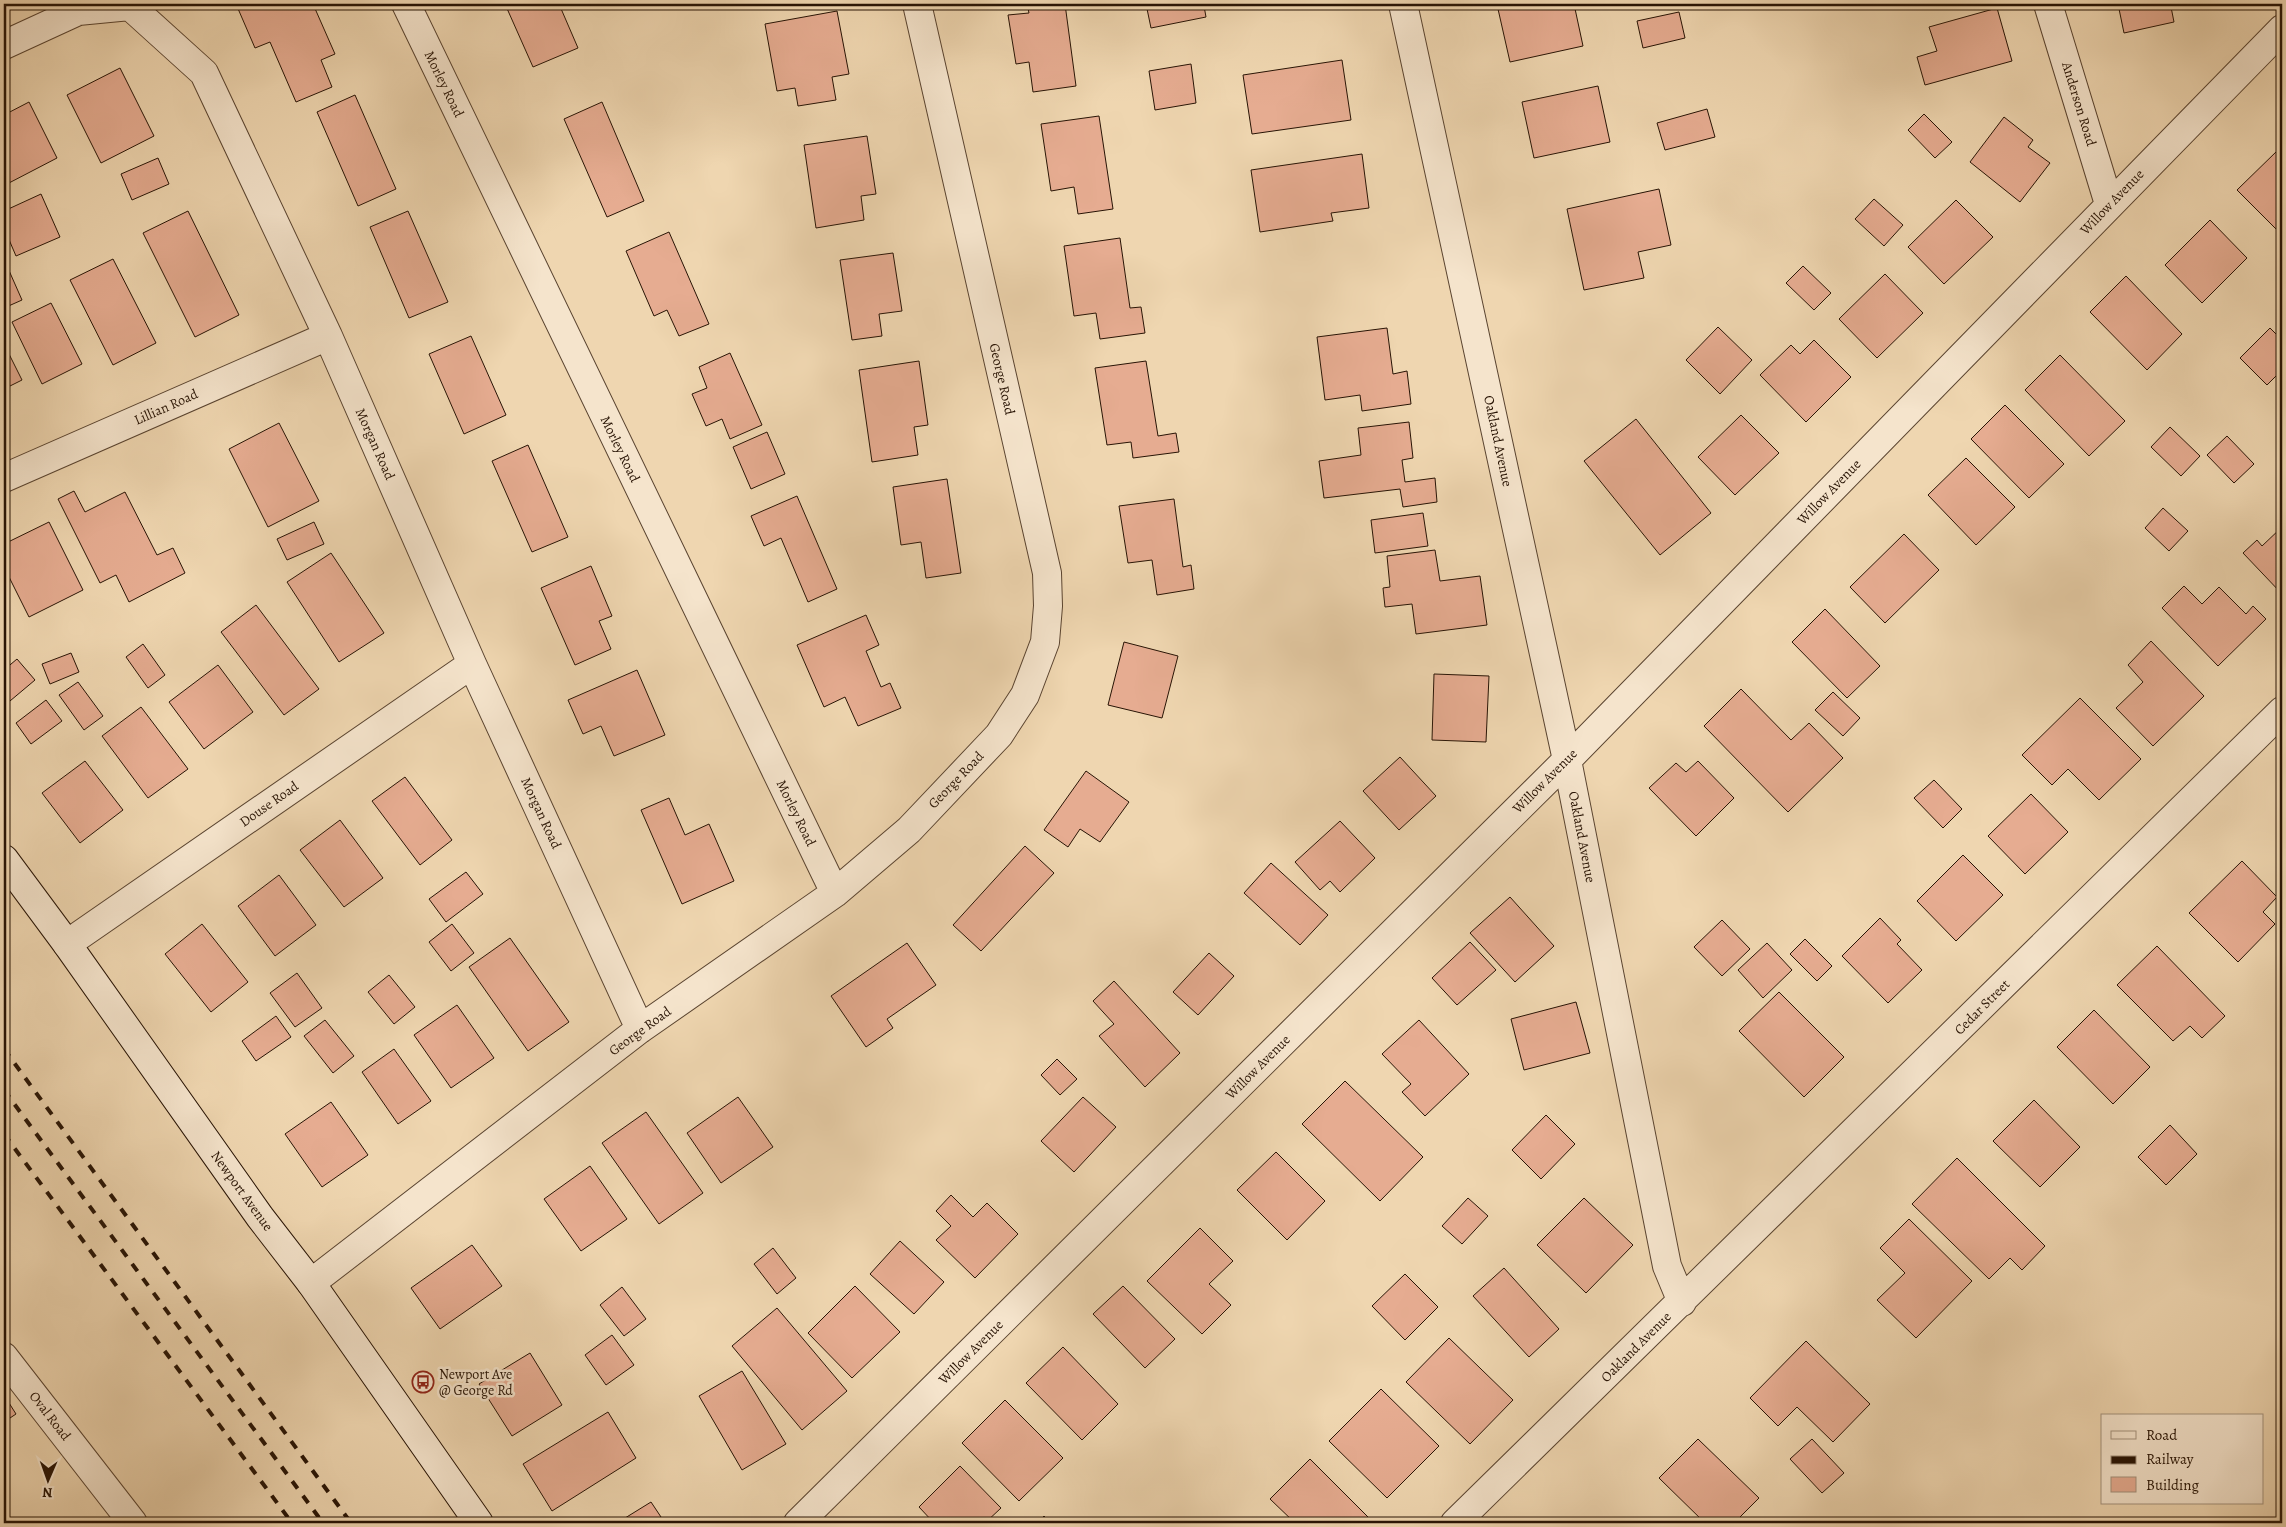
<svg xmlns="http://www.w3.org/2000/svg" width="2286" height="1527" font-family="Alegreya,serif">
<rect width="100%" height="100%" fill="#efd6b0"/>
<filter id="stains"><feTurbulence type="fractalNoise" baseFrequency=".004" numOctaves="4"/><feColorMatrix values="0 0 0 0 .2 0 0 0 0 .09 0 0 0 0 .02 0 0 0 .5 -.17"/></filter>
<radialGradient id="worn" r=".72"><stop offset=".6" stop-color="#630" stop-opacity="0"/><stop offset="1" stop-color="#630" stop-opacity=".3"/></radialGradient>
<path fill="#e6ac91" stroke="#281405" d="M 236,4 L 268,4 L 269,6 L 275,4 L 313,4 L 335,54 L 321,60 L 332,87 L 296,102 L 270,42 L 255,48 Z
M 505,4 L 559,4 L 578,48 L 533,67 Z
M 1027,4 L 1065,4 L 1076,86 L 1033,92 L 1029,62 L 1016,64 L 1008,15 L 1029,13 Z
M 1146,4 L 1214,4 L 1204,6 L 1206,17 L 1151,28 Z
M 1521,4 L 1574,4 L 1583,46 L 1510,62 L 1498,9 Z
M 2118,4 L 2187,4 L 2171,7 L 2174,22 L 2124,33 Z
M 1997,8 L 2012,61 L 1925,85 L 1917,57 L 1937,51 L 1929,27 Z
M 837,11 L 849,74 L 832,77 L 836,100 L 798,106 L 795,88 L 777,91 L 765,24 Z
M 1679,12 L 1685,38 L 1643,48 L 1637,21 Z
M 1342,60 L 1351,120 L 1252,134 L 1243,75 Z
M 1191,64 L 1196,103 L 1155,110 L 1149,71 Z
M 120,68 L 154,136 L 101,163 L 67,95 Z
M 1598,86 L 1610,142 L 1534,158 L 1522,102 Z
M 355,95 L 396,189 L 358,206 L 317,112 Z
M 29,102 L 57,158 L 7,184 L 4,178 L 4,115 Z
M 602,102 L 644,201 L 607,217 L 564,119 Z
M 1707,109 L 1715,137 L 1665,150 L 1657,123 Z
M 1924,114 L 1952,142 L 1935,158 L 1908,130 Z
M 1099,116 L 1113,209 L 1078,214 L 1074,187 L 1051,191 L 1041,124 Z
M 2004,117 L 2033,140 L 2028,147 L 2050,163 L 2020,202 L 1970,162 Z
M 867,136 L 876,194 L 861,196 L 864,220 L 816,228 L 804,145 Z
M 2278,150 L 2282,154 L 2282,226 L 2278,231 L 2237,190 Z
M 1362,154 L 1369,208 L 1331,213 L 1333,221 L 1260,232 L 1251,170 Z
M 158,158 L 169,184 L 132,200 L 121,174 Z
M 1659,189 L 1671,245 L 1638,252 L 1644,278 L 1584,290 L 1567,209 Z
M 41,194 L 60,237 L 16,256 L 4,228 L 4,211 Z
M 1874,199 L 1903,225 L 1884,246 L 1855,219 Z
M 1956,200 L 1993,237 L 1944,284 L 1908,247 Z
M 188,211 L 239,315 L 195,337 L 143,233 Z
M 408,211 L 448,302 L 409,318 L 370,227 Z
M 2210,220 L 2247,258 L 2202,303 L 2165,265 Z
M 669,232 L 709,324 L 679,336 L 667,310 L 654,316 L 626,251 Z
M 1120,238 L 1130,308 L 1141,307 L 1145,333 L 1100,339 L 1096,313 L 1074,316 L 1064,246 Z
M 893,253 L 902,311 L 879,314 L 882,336 L 852,340 L 840,260 Z
M 113,259 L 156,343 L 113,365 L 70,280 Z
M 7,266 L 22,300 L 4,308 L 4,267 Z
M 1803,266 L 1831,293 L 1814,310 L 1786,283 Z
M 1885,274 L 1923,313 L 1877,358 L 1839,319 Z
M 2126,276 L 2182,334 L 2147,370 L 2090,312 Z
M 51,303 L 82,364 L 42,384 L 12,322 Z
M 1718,327 L 1752,360 L 1720,394 L 1686,360 Z
M 1387,328 L 1393,374 L 1407,371 L 1411,404 L 1362,411 L 1360,395 L 1325,400 L 1317,337 Z
M 2270,328 L 2282,340 L 2282,370 L 2267,385 L 2240,358 Z
M 471,336 L 506,415 L 464,434 L 429,354 Z
M 1814,340 L 1851,377 L 1806,422 L 1760,375 L 1791,345 L 1800,354 Z
M 4,344 L 22,380 L 4,389 Z
M 730,353 L 762,425 L 730,439 L 722,419 L 706,426 L 692,394 L 707,388 L 699,367 Z
M 2060,355 L 2125,421 L 2089,456 L 2025,390 Z
M 919,361 L 928,425 L 914,427 L 918,455 L 872,462 L 859,370 Z
M 1146,361 L 1158,436 L 1176,433 L 1179,452 L 1133,458 L 1131,442 L 1107,445 L 1095,368 Z
M 2005,405 L 2064,464 L 2029,498 L 1971,439 Z
M 1741,415 L 1779,453 L 1735,495 L 1698,457 Z
M 1636,419 L 1711,513 L 1660,555 L 1584,461 Z
M 1409,422 L 1413,458 L 1402,460 L 1405,482 L 1435,478 L 1437,502 L 1403,507 L 1400,489 L 1324,498 L 1319,461 L 1361,455 L 1358,428 Z
M 279,423 L 319,501 L 268,527 L 229,449 Z
M 2170,427 L 2200,456 L 2181,476 L 2151,447 Z
M 767,432 L 785,474 L 751,489 L 733,447 Z
M 2227,436 L 2254,464 L 2234,483 L 2207,455 Z
M 528,445 L 568,537 L 532,552 L 492,461 Z
M 1966,458 L 2015,507 L 1976,545 L 1928,495 Z
M 947,479 L 961,573 L 926,578 L 921,542 L 901,545 L 893,487 Z
M 74,491 L 85,512 L 125,492 L 157,555 L 173,548 L 185,573 L 129,602 L 116,575 L 100,583 L 58,499 Z
M 797,496 L 837,589 L 808,602 L 781,538 L 764,546 L 751,516 Z
M 1174,499 L 1183,567 L 1191,565 L 1194,589 L 1157,595 L 1152,560 L 1128,563 L 1119,506 Z
M 2163,508 L 2188,531 L 2169,551 L 2145,528 Z
M 1423,513 L 1428,546 L 1375,553 L 1371,520 Z
M 49,522 L 83,590 L 29,617 L 4,567 L 4,544 Z
M 314,522 L 324,544 L 287,560 L 277,539 Z
M 2282,527 L 2282,594 L 2243,553 L 2257,540 L 2262,546 Z
M 1904,534 L 1939,570 L 1885,623 L 1850,587 Z
M 1435,550 L 1440,581 L 1480,576 L 1487,625 L 1416,634 L 1412,604 L 1385,607 L 1383,588 L 1390,587 L 1387,556 Z
M 331,553 L 384,633 L 339,662 L 287,582 Z
M 591,566 L 612,616 L 599,621 L 611,649 L 575,665 L 541,588 Z
M 2184,586 L 2202,604 L 2219,587 L 2246,614 L 2253,606 L 2266,619 L 2218,666 L 2162,608 Z
M 256,605 L 319,689 L 284,715 L 221,632 Z
M 1825,609 L 1880,666 L 1847,698 L 1792,642 Z
M 866,615 L 879,645 L 866,651 L 881,687 L 890,683 L 901,708 L 858,726 L 845,697 L 824,707 L 797,645 Z
M 2151,641 L 2204,696 L 2153,746 L 2116,708 L 2143,682 L 2128,665 Z
M 1124,642 L 1178,656 L 1162,718 L 1108,705 Z
M 143,644 L 165,675 L 148,688 L 126,657 Z
M 71,653 L 79,672 L 50,684 L 42,664 Z
M 17,659 L 35,680 L 4,706 L 4,670 Z
M 218,665 L 253,712 L 204,749 L 169,702 Z
M 637,670 L 665,735 L 614,756 L 601,726 L 583,734 L 568,700 Z
M 1434,674 L 1489,676 L 1486,742 L 1432,740 Z
M 78,682 L 103,716 L 84,730 L 59,695 Z
M 1741,689 L 1791,740 L 1809,723 L 1843,758 L 1788,812 L 1704,726 Z
M 1833,692 L 1860,718 L 1843,736 L 1815,710 Z
M 2080,698 L 2141,759 L 2099,800 L 2068,769 L 2052,785 L 2022,755 Z
M 46,700 L 62,721 L 31,744 L 16,723 Z
M 141,707 L 188,769 L 148,798 L 102,736 Z
M 1400,757 L 1436,796 L 1399,830 L 1363,791 Z
M 85,761 L 123,810 L 80,843 L 42,793 Z
M 1698,761 L 1734,798 L 1696,836 L 1649,788 L 1676,763 L 1686,772 Z
M 1086,771 L 1129,802 L 1100,842 L 1080,829 L 1068,847 L 1044,830 Z
M 405,777 L 452,840 L 420,865 L 372,801 Z
M 1934,780 L 1962,809 L 1943,828 L 1914,798 Z
M 2031,794 L 2068,832 L 2025,874 L 1988,836 Z
M 669,798 L 685,835 L 709,824 L 734,881 L 682,904 L 641,810 Z
M 340,820 L 383,878 L 344,907 L 300,850 Z
M 1340,821 L 1375,858 L 1340,892 L 1330,881 L 1320,890 L 1295,862 Z
M 1025,846 L 1054,873 L 981,951 L 953,925 Z
M 1963,855 L 2003,895 L 1956,941 L 1917,901 Z
M 2242,861 L 2277,897 L 2263,912 L 2275,924 L 2238,962 L 2189,913 Z
M 1271,863 L 1328,915 L 1300,945 L 1244,893 Z
M 466,872 L 483,894 L 446,922 L 429,899 Z
M 279,875 L 316,925 L 275,956 L 238,906 Z
M 1510,897 L 1554,946 L 1515,982 L 1470,933 Z
M 1880,918 L 1901,940 L 1897,944 L 1922,970 L 1888,1003 L 1842,956 Z
M 1722,920 L 1750,949 L 1722,976 L 1694,947 Z
M 202,924 L 248,982 L 211,1012 L 165,954 Z
M 452,924 L 474,953 L 451,971 L 429,942 Z
M 510,938 L 569,1022 L 528,1051 L 469,967 Z
M 1805,939 L 1832,966 L 1817,981 L 1790,954 Z
M 1470,942 L 1496,970 L 1457,1005 L 1432,978 Z
M 907,943 L 936,985 L 887,1019 L 893,1028 L 866,1047 L 831,996 Z
M 1767,943 L 1792,970 L 1763,998 L 1738,970 Z
M 2157,946 L 2225,1016 L 2202,1038 L 2190,1026 L 2173,1041 L 2117,985 Z
M 1209,953 L 1234,976 L 1198,1015 L 1173,992 Z
M 297,973 L 322,1008 L 295,1027 L 270,993 Z
M 389,975 L 415,1007 L 394,1024 L 368,992 Z
M 1114,981 L 1180,1053 L 1145,1087 L 1099,1036 L 1114,1024 L 1093,1001 Z
M 1779,992 L 1844,1057 L 1804,1097 L 1739,1031 Z
M 1576,1002 L 1590,1053 L 1524,1070 L 1511,1019 Z
M 457,1005 L 494,1058 L 451,1088 L 414,1035 Z
M 2094,1010 L 2150,1067 L 2113,1104 L 2057,1047 Z
M 276,1016 L 291,1037 L 256,1061 L 242,1041 Z
M 325,1020 L 354,1056 L 333,1073 L 304,1036 Z
M 1419,1020 L 1469,1074 L 1425,1116 L 1402,1092 L 1411,1084 L 1382,1054 Z
M 394,1049 L 431,1101 L 398,1124 L 362,1072 Z
M 1057,1059 L 1077,1079 L 1060,1095 L 1041,1075 Z
M 1345,1081 L 1423,1157 L 1380,1201 L 1302,1124 Z
M 738,1097 L 773,1147 L 721,1183 L 687,1133 Z
M 1083,1097 L 1116,1127 L 1074,1172 L 1041,1141 Z
M 2034,1100 L 2080,1147 L 2040,1187 L 1993,1141 Z
M 331,1102 L 368,1155 L 322,1187 L 285,1134 Z
M 646,1112 L 703,1193 L 659,1224 L 602,1143 Z
M 1546,1115 L 1575,1144 L 1541,1179 L 1512,1150 Z
M 2170,1125 L 2197,1154 L 2166,1185 L 2138,1157 Z
M 1276,1152 L 1325,1201 L 1287,1240 L 1237,1190 Z
M 1957,1158 L 2045,1246 L 2022,1270 L 2010,1258 L 1989,1279 L 1912,1204 Z
M 590,1166 L 627,1219 L 581,1251 L 544,1199 Z
M 951,1195 L 973,1217 L 987,1203 L 1018,1234 L 975,1278 L 936,1240 L 951,1226 L 936,1211 Z
M 1468,1198 L 1488,1216 L 1462,1244 L 1442,1226 Z
M 1584,1198 L 1633,1245 L 1586,1293 L 1537,1245 Z
M 1909,1219 L 1972,1281 L 1916,1338 L 1877,1300 L 1905,1273 L 1880,1248 Z
M 1200,1228 L 1233,1261 L 1209,1284 L 1231,1305 L 1202,1334 L 1147,1281 Z
M 900,1241 L 944,1282 L 914,1314 L 870,1274 Z
M 472,1245 L 502,1286 L 440,1329 L 411,1288 Z
M 773,1248 L 796,1278 L 777,1294 L 754,1264 Z
M 1504,1268 L 1559,1329 L 1529,1357 L 1473,1296 Z
M 1405,1274 L 1438,1307 L 1405,1340 L 1372,1306 Z
M 855,1286 L 900,1332 L 852,1378 L 808,1333 Z
M 1123,1286 L 1175,1339 L 1145,1368 L 1093,1314 Z
M 622,1287 L 646,1319 L 624,1336 L 600,1305 Z
M 777,1308 L 847,1391 L 802,1430 L 732,1346 Z
M 612,1335 L 634,1365 L 606,1385 L 585,1355 Z
M 1449,1338 L 1513,1400 L 1470,1444 L 1406,1382 Z
M 1806,1341 L 1870,1404 L 1833,1442 L 1797,1407 L 1778,1426 L 1750,1398 Z
M 1063,1347 L 1118,1404 L 1082,1440 L 1026,1383 Z
M 530,1353 L 562,1405 L 512,1436 L 479,1384 Z
M 742,1371 L 786,1444 L 742,1470 L 699,1396 Z
M 1381,1389 L 1439,1446 L 1387,1498 L 1329,1441 Z
M 4,1395 L 16,1414 L 4,1422 Z
M 1005,1400 L 1063,1458 L 1019,1501 L 962,1443 Z
M 608,1412 L 636,1458 L 552,1511 L 523,1464 Z
M 1698,1439 L 1759,1498 L 1734,1523 L 1705,1523 L 1659,1478 Z
M 1812,1439 L 1844,1473 L 1822,1493 L 1790,1459 Z
M 1310,1459 L 1374,1523 L 1295,1523 L 1270,1499 Z
M 960,1466 L 1001,1508 L 985,1523 L 934,1523 L 919,1507 Z
M 651,1502 L 665,1523 L 617,1523 Z
M 1044,1516 L 1051,1523 L 1037,1523 Z"/>
<g fill="none" stroke-linecap="round" stroke-linejoin="round">
<g stroke="#5a4430" stroke-width="30">
<path id="minor" d="M 406,4 L 835,893
M 1403,4 L 1567,760 L 1667,1266 L 1682,1302
M 2048,4 L 2109,204
M 4,45 L 78,11 L 130,6 L 204,73 L 328,336 L 472,664 L 640,1029
M 4,478 L 328,336
M 67,944 L 472,664
M 311,1283 L 640,1029 L 835,893 L 909,830 L 999,735 L 1025,695 L 1045,642 L 1048,606 L 1047,573 L 917,4
M 4,1357 L 133,1523
M 798,1523 L 1567,760 L 2282,29
M 1455,1523 L 2282,711"/>
</g>
<g stroke="#281405" stroke-width="30">
<path id="secondary" d="M 4,859 L 67,944 L 260,1217 L 311,1283 L 479,1523"/>
</g>
<use href="#minor" stroke="#f5e4cc" stroke-width="28"/>
<use href="#secondary" stroke="#f5e4cc" stroke-width="28"/>
<path stroke="#281405" stroke-width="4" stroke-dasharray="9 9" stroke-linecap="butt" d="M 4,1049 L 351,1523
M 4,1090 L 323,1523
M 4,1134 L 292,1523"/>
</g>
<defs>
<g id="bus-ring" transform="scale(1.125)"><circle r="9.5" fill="#f5e4cc" stroke="#8f2418" stroke-width="1.5"/><path d="M-5-6H5V4H4V6H2V4H-2V6H-4V4H-5ZM-3.5-4V0h7V-4ZM-3.5 1.2v1.5H-2V1.2ZM2 1.2v1.5H3.5V1.2Z" fill="#8f2418"/></g>
</defs>
<g fill-rule="evenodd">
<use href="#bus-ring" x="423" y="1382"/>
</g>
<g text-anchor="middle" dominant-baseline="central" stroke-width="5" stroke-linejoin="round" paint-order="stroke">
<g font-size="14" fill="#281405" stroke="#f5e4cc">
<text transform="translate(444 84) rotate(64)">Morley Road</text>
<text transform="translate(2079 104) rotate(73)">Anderson Road</text>
<text transform="translate(2112 202) rotate(-46)">Willow Avenue</text>
<text transform="translate(1002 379) rotate(77)">George Road</text>
<text transform="translate(166 407) rotate(-24)">Lillian Road</text>
<text transform="translate(1498 441) rotate(78)">Oakland Avenue</text>
<text transform="translate(375 444) rotate(66)">Morgan Road</text>
<text transform="translate(620 449) rotate(64)">Morley Road</text>
<text transform="translate(1829 492) rotate(-46)">Willow Avenue</text>
<text transform="translate(956 780) rotate(-46)">George Road</text>
<text transform="translate(1545 781) rotate(-45)">Willow Avenue</text>
<text transform="translate(269 804) rotate(-35)">Douse Road</text>
<text transform="translate(541 813) rotate(65)">Morgan Road</text>
<text transform="translate(796 813) rotate(64)">Morley Road</text>
<text transform="translate(1582 837) rotate(79)">Oakland Avenue</text>
<text transform="translate(1982 1007) rotate(-45)">Cedar Street</text>
<text transform="translate(640 1031) rotate(-36)">George Road</text>
<text transform="translate(1258 1067) rotate(-45)">Willow Avenue</text>
<text transform="translate(242 1191) rotate(54)">Newport Avenue</text>
<text transform="translate(1636 1347) rotate(-45)">Oakland Avenue</text>
<text transform="translate(971 1352) rotate(-45)">Willow Avenue</text>
<text transform="translate(50 1416) rotate(52)">Oval Road</text>
</g>
<g font-size="14" fill="#281405" stroke="#f5e4cc" text-anchor="start">
<text x="439" y="1374">Newport Ave<tspan x="439" dy="16">@ George Rd</tspan></text>
</g>
</g>
<rect width="2286" height="1527" fill="none" stroke="#efd6b0" stroke-width="20"/>
<rect x="5" y="5" width="2276" height="1517" fill="none" stroke="#281405" stroke-width="2.5"/>
<rect x="10" y="10" width="2266" height="1507" fill="none" stroke="#281405"/>
<rect x="2101" y="1414" width="162" height="90" fill="#f5e4cc" stroke="#a3917c"/>
<rect x="2111" y="1431" width="25" height="8" fill="#f5e4cc" stroke="#a3917c"/>
<text x="2146" y="1440" font-size="15" fill="#281405">Road</text>
<rect x="2111" y="1456" width="25" height="8" fill="#281405" stroke="#a3917c"/>
<text x="2146" y="1464" font-size="15" fill="#281405">Railway</text>
<rect x="2111" y="1477" width="25" height="15" fill="#e6ac91" stroke="#a3917c"/>
<text x="2146" y="1490" font-size="15" fill="#281405">Building</text>
<g transform="translate(48 1480) rotate(182)" stroke="#f5e4cc" stroke-width="4" paint-order="stroke">
<path d="M0-4L9 19L0 12L-9 19Z" fill="#281405"/>
<text y="-8" font-size="14" font-weight="bold" text-anchor="middle" fill="#281405">N</text>
</g>
<rect width="100%" height="100%" filter="url(#stains)"/>
<rect width="100%" height="100%" fill="url(#worn)"/>
</svg>
